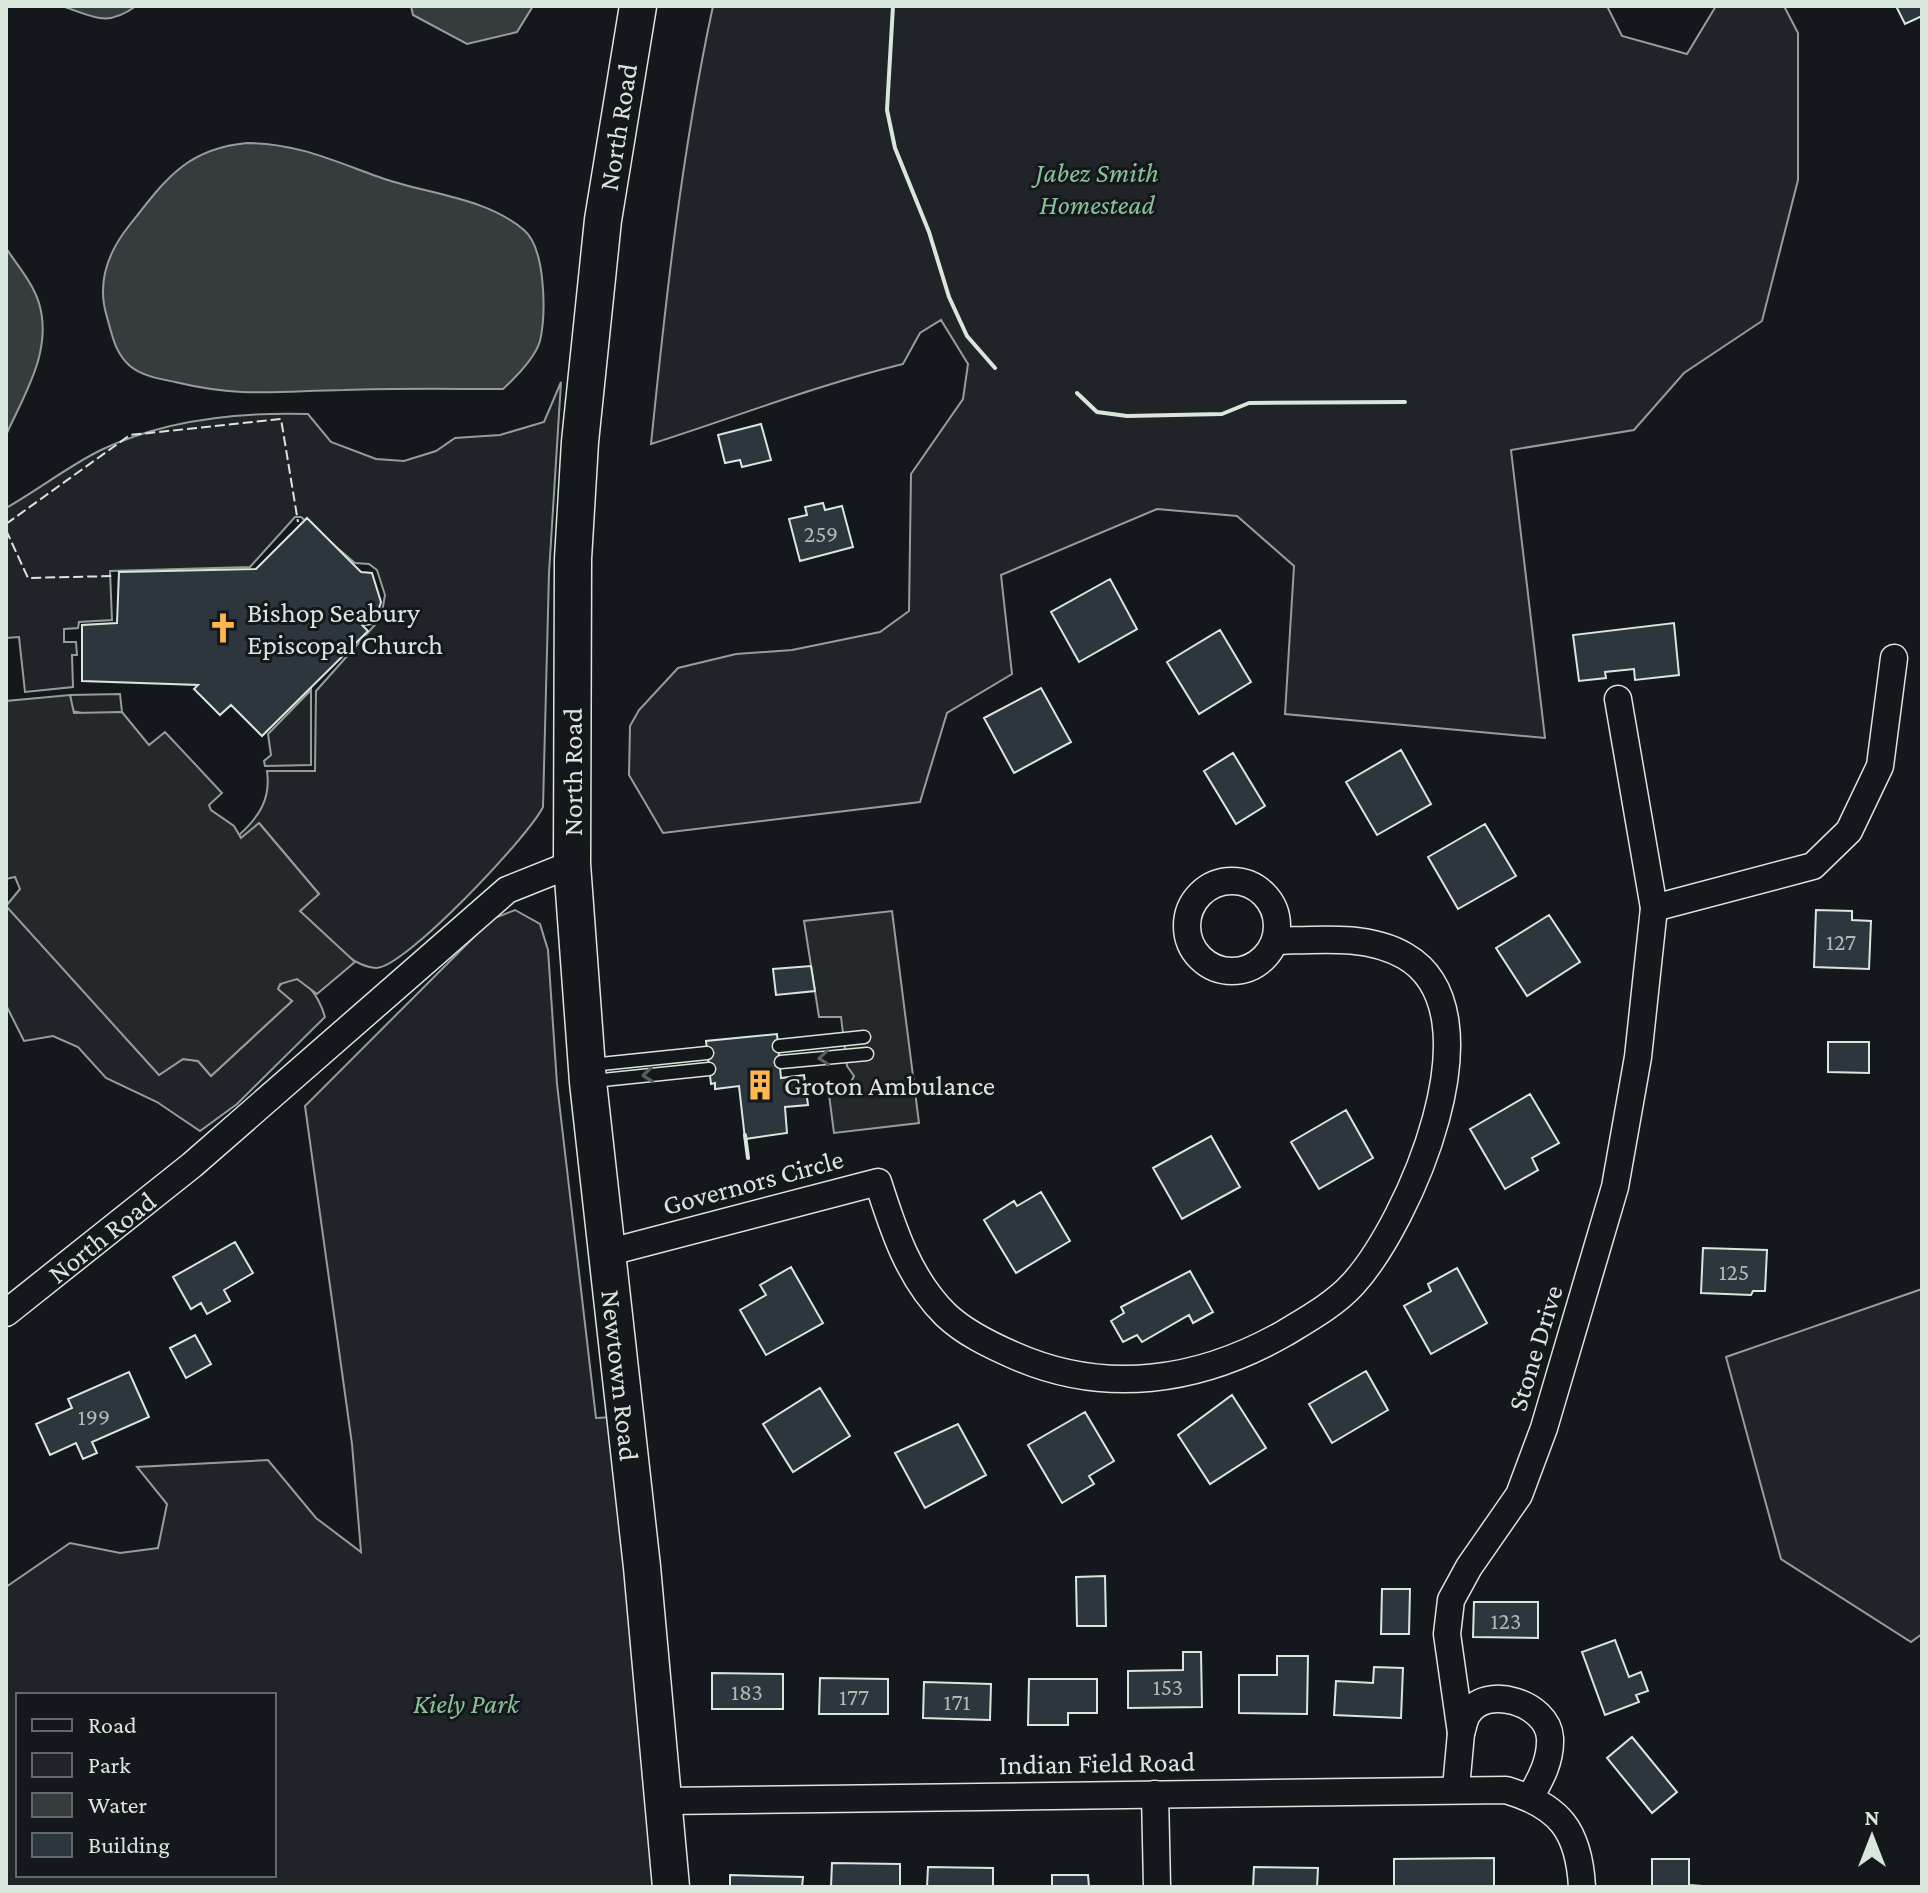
<svg xmlns="http://www.w3.org/2000/svg" width="1928" height="1893" font-family="'Crimson Pro',serif">
<rect width="100%" height="100%" fill="#14181c"/>
<path fill="#202428" stroke="#939e99" stroke-width="2" fill-rule="evenodd" d="M 713,6 L 1607,6 L 1622,36 L 1687,54 L 1716,6 L 1784,6 L 1798,33 L 1798,180 L 1762,321 L 1684,373 L 1634,430 L 1511,450 L 1545,738 L 1285,714 L 1294,566 L 1237,516 L 1157,509 L 1001,575 L 1012,674 L 947,713 L 920,802 L 663,833 L 629,775 L 630,726 L 639,710 L 678,668 L 736,654 L 792,650 L 880,632 L 909,611 L 911,474 L 963,399 L 968,364 L 941,320 L 920,333 L 903,364 C 817,385 736,417 651,444 C 666,297 682,150 713,6 Z
M 561,382 L 549,573 L 543,807 C 529,836 404,969 376,968 C 349,967 322,932 302,915 L 300,911 L 319,894 L 260,824 L 241,838 L 239,835 C 259,817 271,799 267,771 L 315,771 L 316,691 L 381,618 L 385,595 L 377,570 L 369,564 L 355,563 L 301,517 L 295,517 L 250,567 L 110,571 L 112,620 L 79,622 L 78,628 L 64,629 L 64,642 L 76,642 L 77,655 L 72,655 L 73,687 L 25,692 L 19,637 L 6,638 L 6,508 C 38,490 70,465 101,450 C 164,420 239,412 308,414 L 331,442 L 376,459 L 404,461 L 436,451 L 455,438 L 500,435 L 544,422 Z
M 311,690 L 311,765 L 265,766 L 264,761 L 271,755 L 268,734 Z
M 120,694 L 122,712 L 92,715 L 72,711 L 70,695 Z
M 6,905 L 159,1075 L 183,1059 L 198,1061 L 211,1076 L 292,1001 L 277,989 C 298,960 320,998 325,1017 L 237,1104 L 200,1131 L 157,1102 L 106,1078 L 78,1047 L 53,1036 L 24,1041 L 6,1005 Z
M 515,910 L 540,924 L 548,950 L 557,1084 L 596,1418 L 614,1417 L 674,1887 L 6,1887 L 6,1587 L 70,1543 L 120,1553 L 158,1548 L 167,1504 L 137,1467 L 268,1460 L 316,1518 L 361,1552 L 352,1444 L 305,1106 L 492,919 ZM 18,1695 L 274,1695 L 274,1875 L 18,1875 Z
M 1922,1289 L 1922,1634 L 1911,1642 L 1781,1559 L 1726,1357 Z"/>
<path fill="#24282b" stroke="#939e99" stroke-width="2" d="M 70,695 L 74,713 L 122,712 L 149,745 L 165,732 L 222,793 L 209,805 L 211,810 L 234,826 L 241,838 L 259,823 L 319,894 L 300,911 L 355,962 L 317,994 L 297,979 L 280,984 L 278,989 L 292,1001 L 211,1076 L 198,1061 L 183,1059 L 159,1075 L 6,906 L 20,889 L 15,877 L 6,879 L 6,701 Z
M 892,911 L 919,1123 L 834,1133 L 828,1087 L 850,1084 L 854,1076 L 847,1066 L 841,1017 L 819,1017 L 804,921 Z"/>
<path fill="#363b3e" stroke="#939e99" stroke-width="2" d="M 62,6 L 136,6 C 106,28 93,16 62,6 Z
M 411,6 L 533,6 L 517,32 L 467,44 L 413,15 Z
M 247,143 C 295,143 332,160 376,176 C 423,194 484,196 524,230 C 546,249 546,314 540,341 C 535,358 516,377 503,389 C 450,389 397,388 344,390 C 279,391 241,398 175,382 C 160,379 142,376 130,366 C 115,353 112,335 107,317 C 97,285 107,254 128,227 C 164,182 184,149 247,143 Z
M 6,248 C 17,265 33,283 39,303 C 53,350 25,393 6,435 Z"/>
<path fill="#2c363c" stroke="#d8e6dc" stroke-width="2" d="M 1896,6 L 1922,6 L 1922,16 L 1905,24 Z
M 761,424 L 771,460 L 742,467 L 740,460 L 725,463 L 718,435 Z
M 823,503 L 825,510 L 842,506 L 853,547 L 800,561 L 789,519 L 807,515 L 805,507 Z
M 307,518 L 361,572 L 372,573 L 381,602 L 374,624 L 362,625 L 368,631 L 262,736 L 231,705 L 220,715 L 194,689 L 198,685 L 82,681 L 82,625 L 117,623 L 119,572 L 256,569 Z
M 1110,579 L 1137,629 L 1079,662 L 1051,612 Z
M 1674,623 L 1679,675 L 1635,680 L 1634,669 L 1605,672 L 1606,678 L 1579,681 L 1573,635 Z
M 1220,630 L 1251,682 L 1199,714 L 1167,662 Z
M 1041,688 L 1071,742 L 1014,773 L 984,718 Z
M 1401,750 L 1431,804 L 1377,835 L 1346,782 Z
M 1233,753 L 1265,806 L 1236,824 L 1204,771 Z
M 1485,824 L 1516,876 L 1458,909 L 1428,857 Z
M 1816,910 L 1852,911 L 1852,920 L 1871,921 L 1869,969 L 1814,967 Z
M 1549,915 L 1580,962 L 1527,996 L 1496,948 Z
M 811,966 L 815,991 L 776,995 L 773,969 Z
M 811,966 L 815,991 L 776,995 L 773,969 Z
M 777,1034 L 781,1078 L 804,1075 L 808,1105 L 785,1107 L 787,1133 L 745,1139 L 739,1086 L 715,1089 L 715,1083 L 711,1084 L 706,1041 Z
M 1828,1042 L 1869,1042 L 1869,1073 L 1828,1072 Z
M 1530,1094 L 1559,1143 L 1532,1158 L 1538,1170 L 1505,1189 L 1470,1129 Z
M 1346,1110 L 1373,1158 L 1319,1189 L 1291,1142 Z
M 1211,1136 L 1240,1187 L 1182,1219 L 1153,1168 Z
M 1041,1192 L 1070,1241 L 1016,1273 L 984,1220 L 1014,1201 L 1017,1206 Z
M 235,1242 L 253,1273 L 224,1290 L 230,1301 L 207,1314 L 201,1303 L 191,1309 L 173,1277 Z
M 1703,1248 L 1767,1250 L 1765,1291 L 1753,1291 L 1751,1295 L 1701,1293 Z
M 791,1267 L 823,1323 L 766,1355 L 740,1310 L 766,1295 L 760,1285 Z
M 1457,1268 L 1487,1323 L 1431,1354 L 1404,1306 L 1431,1291 L 1428,1284 Z
M 1190,1271 L 1213,1312 L 1193,1323 L 1189,1315 L 1142,1342 L 1137,1335 L 1123,1342 L 1111,1321 L 1124,1313 L 1121,1307 Z
M 195,1335 L 211,1364 L 186,1378 L 170,1348 Z
M 1366,1371 L 1388,1410 L 1332,1443 L 1309,1404 Z
M 129,1372 L 149,1417 L 92,1442 L 97,1453 L 83,1459 L 76,1443 L 50,1455 L 36,1424 L 72,1408 L 68,1399 Z
M 820,1388 L 850,1436 L 793,1472 L 763,1424 Z
M 1232,1395 L 1266,1448 L 1210,1484 L 1178,1435 Z
M 1085,1412 L 1114,1461 L 1089,1476 L 1094,1484 L 1062,1503 L 1028,1445 Z
M 958,1424 L 986,1475 L 925,1508 L 895,1453 Z
M 1105,1576 L 1106,1626 L 1077,1626 L 1076,1577 Z
M 1382,1589 L 1410,1589 L 1409,1634 L 1381,1634 Z
M 1474,1602 L 1538,1602 L 1538,1638 L 1473,1637 Z
M 1615,1640 L 1629,1677 L 1641,1672 L 1648,1691 L 1636,1695 L 1639,1702 L 1605,1715 L 1582,1652 Z
M 1183,1652 L 1201,1652 L 1202,1707 L 1128,1708 L 1128,1671 L 1183,1670 Z
M 1277,1656 L 1308,1656 L 1307,1714 L 1239,1713 L 1239,1675 L 1277,1675 Z
M 1374,1667 L 1403,1668 L 1401,1718 L 1334,1715 L 1336,1681 L 1373,1683 Z
M 712,1673 L 783,1674 L 783,1709 L 712,1709 Z
M 820,1678 L 888,1679 L 888,1714 L 819,1714 Z
M 1029,1679 L 1097,1679 L 1097,1713 L 1068,1713 L 1068,1725 L 1028,1725 Z
M 924,1682 L 991,1684 L 990,1720 L 923,1718 Z
M 1632,1737 L 1677,1792 L 1652,1813 L 1607,1758 Z
M 1494,1858 L 1494,1887 L 1394,1887 L 1394,1859 Z
M 1652,1859 L 1689,1859 L 1689,1885 L 1715,1887 L 1652,1887 Z
M 832,1863 L 900,1864 L 900,1887 L 831,1887 Z
M 928,1867 L 993,1868 L 993,1887 L 927,1887 Z
M 1254,1867 L 1318,1868 L 1317,1887 L 1253,1887 Z
M 730,1875 L 803,1877 L 802,1887 L 730,1887 Z
M 1052,1875 L 1088,1875 L 1089,1887 L 1052,1887 Z"/>
<g fill="none" stroke-linecap="round" stroke-linejoin="round">
<g stroke="#d8e6dc" stroke-width="15">
<path id="lane" d="M 779,1046 L 864,1037
M 781,1062 L 867,1054
M 591,1065 L 707,1053
M 593,1081 L 709,1069"/>
</g>
<g stroke="#d8e6dc" stroke-width="29">
<g id="street">
<circle cx="1232" cy="926" r="45"/>
<path d="M 1654,908 L 1813,866 L 1849,831 L 1880,766 L 1894,658"/>
<path d="M 606,1253 L 878,1182 C 893,1229 909,1279 946,1315 C 965,1333 990,1345 1013,1355 C 1105,1396 1199,1382 1285,1333 C 1308,1319 1335,1304 1353,1284 C 1408,1224 1502,1012 1405,956 C 1367,934 1317,940 1275,941"/>
<path id="s1" d="M 6,1313 L 192,1165 L 507,890 L 572,864"/>
<path d="M 1461,1733 C 1463,1728 1464,1720 1467,1715 C 1485,1683 1548,1703 1550,1738 C 1551,1760 1541,1779 1530,1797"/>
<path d="M 1456,1788 L 1461,1733 L 1447,1634 L 1451,1600 L 1469,1567 L 1519,1495 L 1544,1428 L 1615,1187 L 1638,1057 L 1654,908 L 1618,699"/>
<path d="M 1155,1794 L 1157,1887"/>
<path d="M 665,1801 L 1506,1790 C 1560,1806 1579,1831 1582,1887"/>
</g>
</g>
<g stroke="#d8e6dc" stroke-width="39">
<g id="secondary">
<path id="s2" d="M 638,6 L 603,220 L 580,442 L 573,559 L 572,864 L 588,1082 L 642,1567 L 671,1887"/>
</g>
</g>
<use href="#lane" stroke="#14181c" stroke-width="12"/>
<use href="#street" stroke="#14181c" stroke-width="26"/>
<use href="#secondary" stroke="#14181c" stroke-width="36"/>
<path stroke="#d8e6dc" stroke-width="2" stroke-dasharray="10 4" stroke-linecap="butt" d="M 6,524 L 130,435 L 281,419 L 298,522
M 6,530 L 28,578 L 114,576"/>
<path stroke="#d8e6dc" stroke-width="4" d="M 893,6 L 887,110 L 895,148 L 929,232 L 949,297 L 967,336 L 995,368
M 1077,393 L 1097,412 L 1127,416 L 1222,414 L 1249,403 L 1405,402
M 745,1135 L 748,1158"/>
</g>
<defs><path id="oneway-chevron" d="M-2-3.5L2.5 0L-2 3.5" fill="none" stroke-width="1.6" stroke-linecap="round" stroke-linejoin="round" transform="scale(2)"/></defs>
<g stroke="#59605f">
<use href="#oneway-chevron" transform="translate(824 1058) rotate(175)"/>
<use href="#oneway-chevron" transform="translate(648 1075) rotate(174)"/>
</g>
<defs>
<g id="church-bare" transform="scale(2.4)"><path d="M-1.2-6h2.4v3.5h3.3v2.4h-3.3V6h-2.4V-.1h-3.3v-2.4h3.3Z" fill="#ffb74d" stroke="#14181c" stroke-width="2.5" paint-order="stroke"/></g>
<g id="building-bare" transform="scale(2.4)"><path d="M-4-6H4V6H1V3H-1V6H-4ZM-2.5-4.3h1.7v1.8h-1.7ZM.8-4.3h1.7v1.8H.8ZM-2.5-1h1.7V.8h-1.7ZM.8-1h1.7V.8H.8Z" fill="#ffb74d" stroke="#14181c" stroke-width="2.5" paint-order="stroke"/></g>
</defs>
<g fill-rule="evenodd">
<use href="#church-bare" x="223" y="628"/>
<use href="#building-bare" x="760" y="1085"/>
</g>
<g text-anchor="middle" dominant-baseline="central" stroke-width="6" stroke-linejoin="round" paint-order="stroke">
<g font-size="24" fill="#adbab4">
<text x="821" y="533">259</text>
<text x="1841" y="941">127</text>
<text x="1734" y="1271">125</text>
<text x="94" y="1416">199</text>
<text x="1506" y="1620">123</text>
<text x="1168" y="1686">153</text>
<text x="747" y="1691">183</text>
<text x="854" y="1696">177</text>
<text x="957" y="1701">171</text>
</g>
<g font-size="28" fill="#d8e6dc" stroke="#14181c">
<text transform="translate(618 127) rotate(-81)">North Road</text>
<text transform="translate(572 772) rotate(-90)">North Road</text>
<text transform="translate(753 1182) rotate(-15)">Governors Circle</text>
<text stroke="none"><textPath href="#s1" startOffset="122">North Road</textPath></text>
<text transform="translate(1535 1348) rotate(-73)">Stone Drive</text>
<text stroke="none"><textPath href="#s2" startOffset="1376">Newtown Road</textPath></text>
<text transform="translate(1097 1763) rotate(-1)">Indian Field Road</text>
</g>
<g font-size="28" font-style="italic" fill="#8ac095" stroke="#14181c">
<text x="1097" y="172">Jabez Smith<tspan x="1097" dy="32">Homestead</tspan></text>
<text x="466" y="1703">Kiely Park</text>
</g>
<g font-size="28" fill="#d8e6dc" stroke="#14181c" text-anchor="start">
<text x="247" y="612">Bishop Seabury<tspan x="247" dy="32">Episcopal Church</tspan></text>
<text x="784" y="1085">Groton Ambulance</text>
</g>
</g>
<rect width="1928" height="1893" fill="none" stroke="#d8e6dc" stroke-width="16"/>
<rect x="16" y="1693" width="260" height="184" fill="#14181c" stroke="#626a69" stroke-width="2"/>
<rect x="32" y="1719" width="40" height="12" fill="#14181c" stroke="#626a69" stroke-width="2"/>
<text x="88" y="1733" font-size="24" fill="#d8e6dc">Road</text>
<rect x="32" y="1753" width="40" height="24" fill="#202428" stroke="#626a69" stroke-width="2"/>
<text x="88" y="1773" font-size="24" fill="#d8e6dc">Park</text>
<rect x="32" y="1793" width="40" height="24" fill="#363b3e" stroke="#626a69" stroke-width="2"/>
<text x="88" y="1813" font-size="24" fill="#d8e6dc">Water</text>
<rect x="32" y="1833" width="40" height="24" fill="#2c363c" stroke="#626a69" stroke-width="2"/>
<text x="88" y="1853" font-size="24" fill="#d8e6dc">Building</text>
<g transform="translate(1872 1837)" stroke="#14181c" stroke-width="6" paint-order="stroke">
<path d="M0-6L14 30L0 20L-14 30Z" fill="#d8e6dc"/>
<text y="-12" font-size="22" font-weight="bold" text-anchor="middle" fill="#d8e6dc">N</text>
</g>
</svg>
